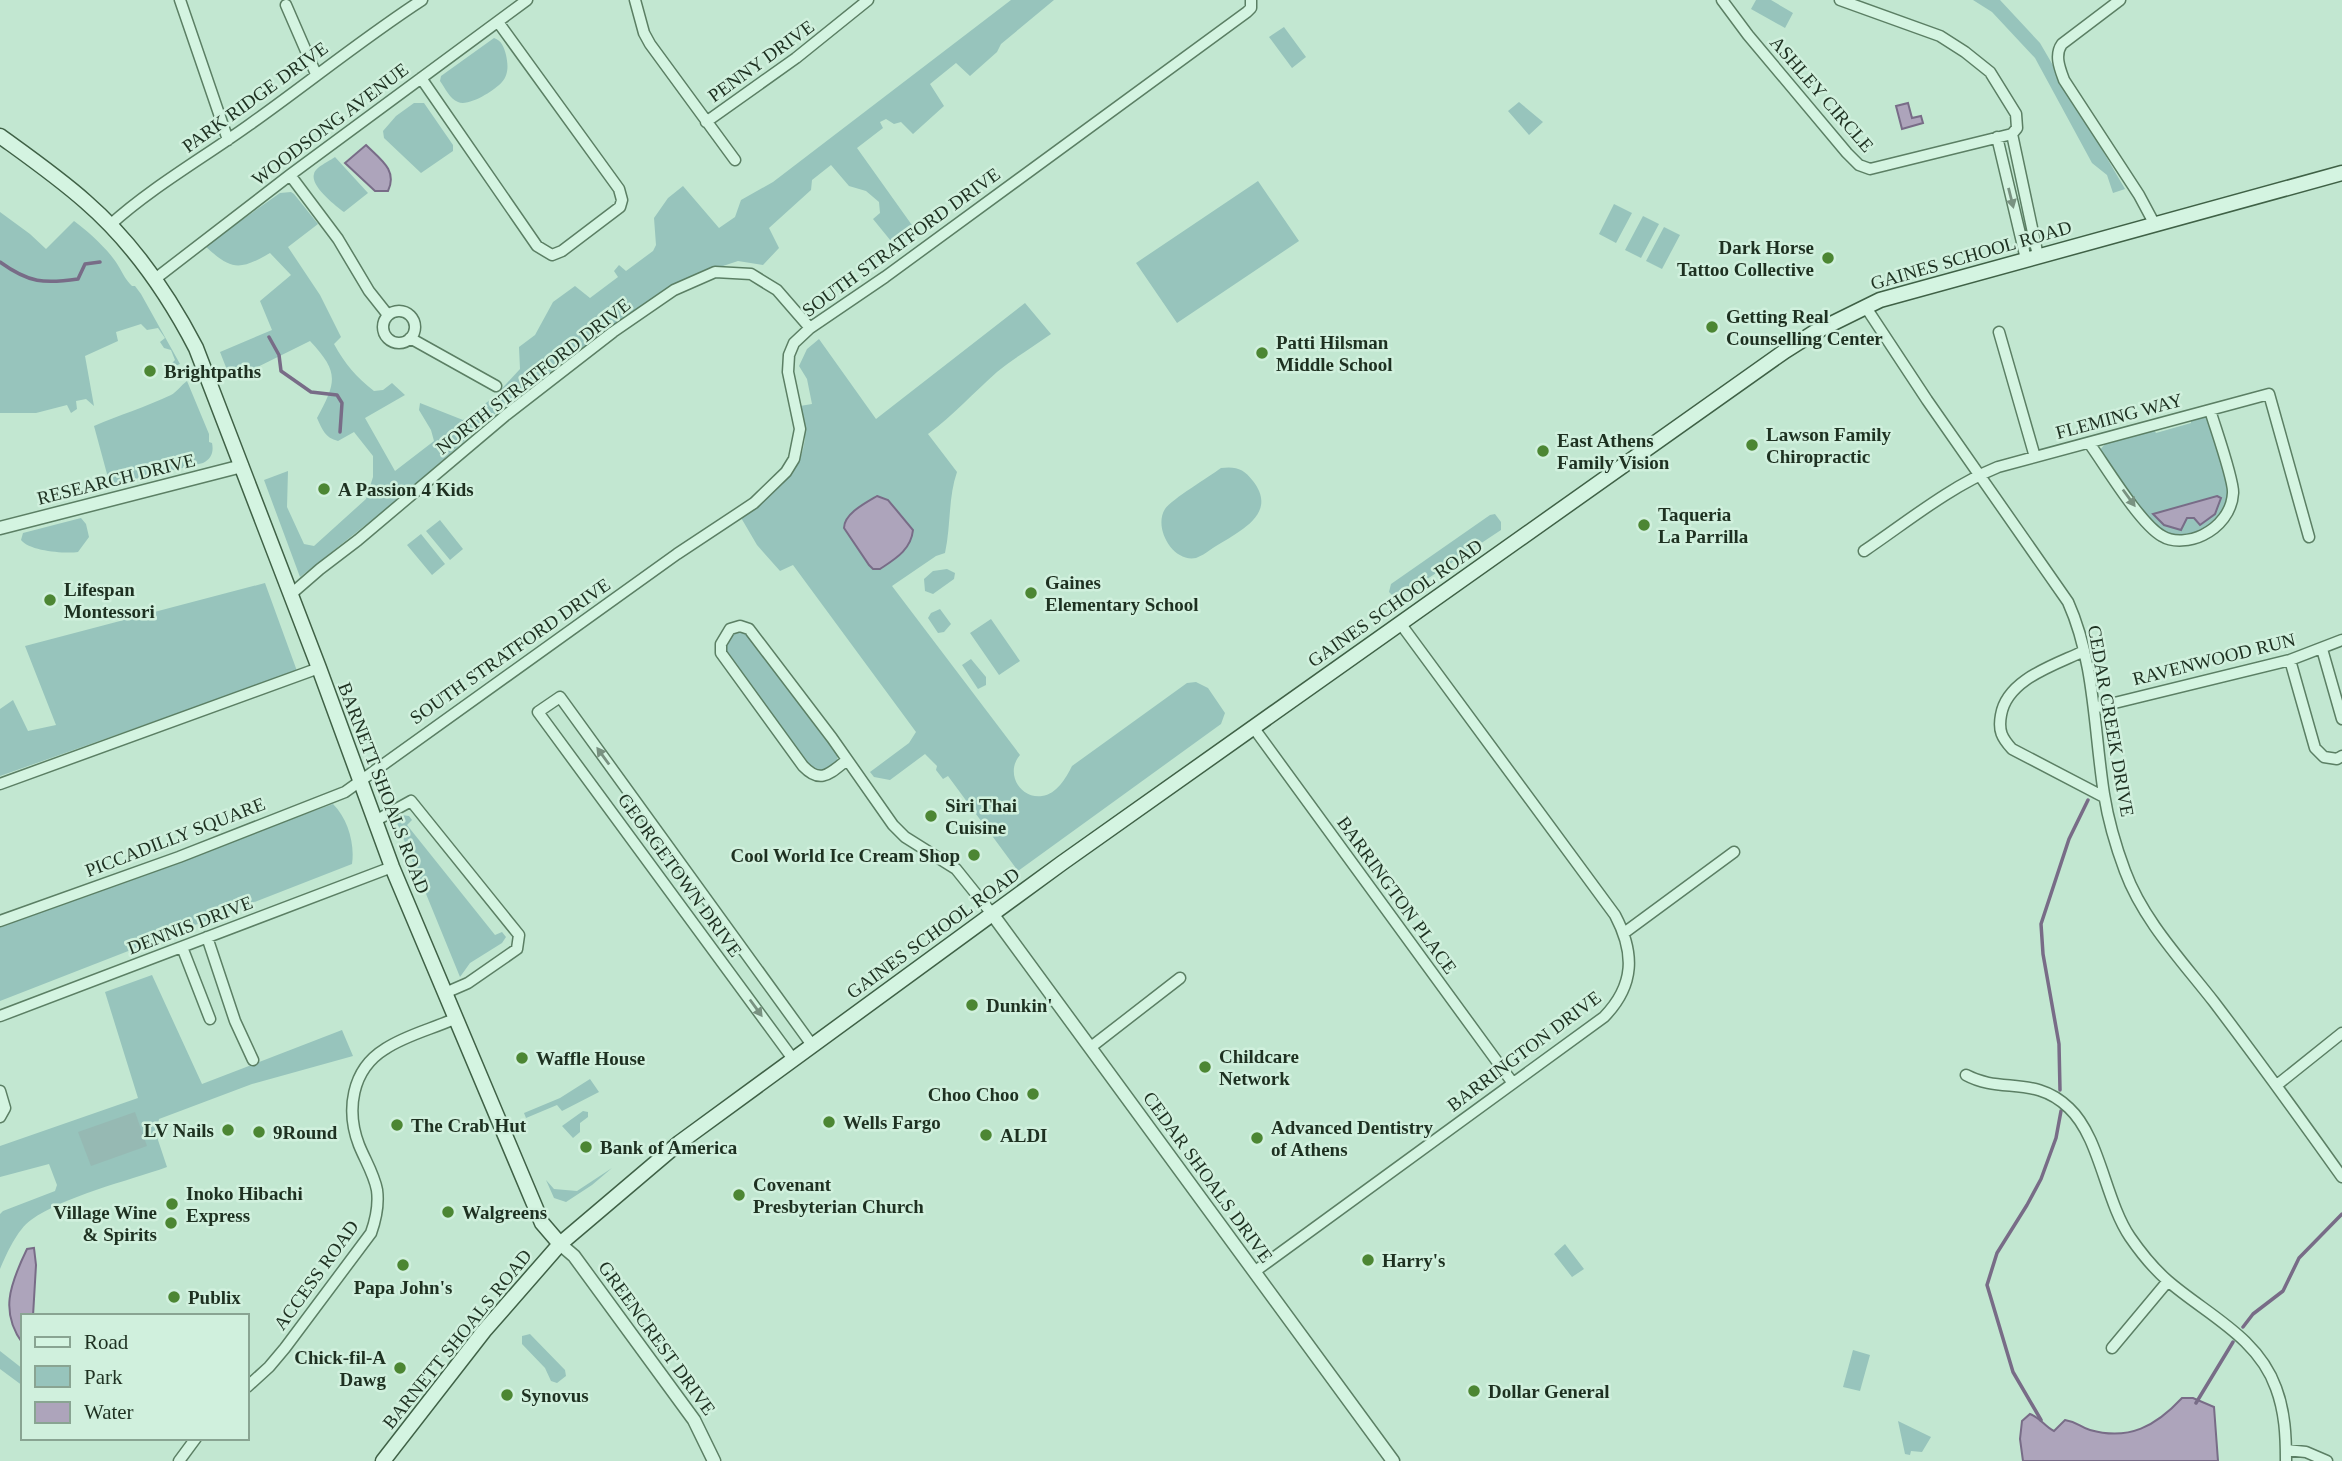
<svg xmlns="http://www.w3.org/2000/svg" width="2342" height="1461" font-family="Georgia,serif">
<rect width="100%" height="100%" fill="#c2e7d1"/>
<path fill="#97c4bc" fill-rule="evenodd" d="M 1011,0 L 1054,0 L 1001,44 L 997,52 L 970,76 L 956,63 L 930,84 L 944,106 L 913,134 L 901,122 L 894,124 L 886,119 L 880,122 L 883,128 L 857,148 L 914,228 L 895,246 L 873,219 L 880,213 L 879,202 L 866,191 L 849,186 L 831,165 L 812,180 L 811,190 L 769,228 L 779,248 L 763,265 L 738,261 L 693,276 L 575,353 L 491,417 L 406,493 L 300,577 L 264,480 L 288,471 L 287,507 L 304,544 L 314,546 L 366,499 L 373,477 L 373,456 L 354,432 L 338,441 C 325,438 322,429 317,418 C 337,381 339,372 310,341 L 231,380 L 220,352 L 272,330 L 260,301 L 291,275 L 270,253 C 239,271 231,270 205,246 L 280,193 L 291,192 L 294,194 L 318,224 L 288,247 L 320,295 L 341,337 L 334,344 C 345,364 356,377 374,391 L 383,390 L 392,383 L 405,395 L 365,418 L 395,471 L 434,441 L 431,430 L 419,410 L 420,403 L 463,420 L 494,397 L 520,369 L 519,347 L 535,335 L 553,302 L 575,286 L 590,298 L 618,277 L 614,271 L 619,265 L 626,271 L 653,251 L 656,245 L 654,218 L 668,198 L 683,186 L 719,228 L 735,217 L 741,200 L 773,182 Z
M 1756,0 L 1771,0 L 1793,13 L 1785,28 L 1751,9 Z
M 1973,0 L 2000,0 L 2040,43 L 2125,189 L 2113,193 L 2107,175 L 2092,163 L 2035,58 L 1992,12 Z
M 1284,27 L 1306,57 L 1292,68 L 1269,37 Z
M 494,38 C 502,41 504,47 506,55 C 508,64 509,74 502,82 C 495,90 469,107 458,102 C 450,99 445,88 440,81 L 441,76 Z
M 1519,102 L 1543,122 L 1529,135 L 1508,111 Z
M 414,103 L 424,103 L 453,145 L 453,151 L 421,173 L 384,138 L 383,131 L 396,116 Z
M 335,157 L 368,193 L 344,212 C 336,206 310,186 314,174 C 315,167 330,161 335,157 Z
M 1258,181 L 1299,241 L 1177,323 L 1136,263 Z
M 1614,204 L 1632,213 L 1616,243 L 1599,234 Z
M 0,212 L 30,234 L 46,249 L 74,221 C 88,231 111,252 119,267 C 123,274 126,280 132,286 L 135,286 L 141,294 L 180,364 L 173,367 L 172,363 L 175,360 L 171,350 L 164,348 L 160,342 L 165,338 L 158,328 L 147,330 L 141,324 L 116,332 L 118,341 L 85,356 L 94,406 L 86,399 L 76,401 L 77,409 L 71,413 L 67,405 L 36,413 L 0,413 Z
M 1643,216 L 1659,224 L 1641,258 L 1625,250 Z
M 1664,227 L 1680,235 L 1662,269 L 1646,261 Z
M 1025,303 L 1051,334 C 1033,347 1014,358 997,372 C 973,393 954,415 928,434 L 957,472 C 948,498 951,526 945,553 L 936,556 L 892,586 L 1020,755 C 1005,772 1019,799 1042,796 C 1057,794 1066,778 1072,766 L 1187,683 L 1196,682 L 1208,688 L 1225,713 L 1221,724 L 1018,871 L 948,776 L 943,779 L 936,770 L 937,766 L 925,754 L 890,780 L 874,777 L 870,772 L 909,743 L 916,732 L 793,565 L 780,571 L 757,545 L 740,516 C 766,499 798,479 804,444 C 807,432 803,418 800,406 L 812,404 L 807,379 L 799,366 L 807,349 L 819,339 L 876,419 Z
M 187,381 L 209,434 L 209,442 L 212,443 C 214,452 211,459 203,463 L 110,485 L 94,426 C 119,415 146,407 171,395 C 177,392 181,385 187,381 Z
M 2203,417 L 2208,418 L 2228,484 L 2229,493 L 2224,511 L 2202,533 L 2183,536 L 2167,533 L 2150,521 L 2099,451 L 2105,444 L 2154,430 L 2156,433 L 2191,423 L 2191,420 ZM 2217,496 L 2221,498 L 2200,525 L 2194,518 L 2187,518 L 2180,530 L 2164,525 L 2153,514 Z
M 1221,468 C 1236,466 1244,469 1253,481 C 1280,516 1235,533 1210,550 C 1206,553 1201,556 1196,558 C 1173,563 1153,528 1165,509 C 1172,499 1209,477 1221,468 Z
M 1495,514 L 1501,522 L 1501,530 L 1406,593 L 1396,595 L 1395,598 L 1389,592 L 1391,584 L 1490,515 Z
M 81,518 L 86,524 L 89,537 L 78,552 C 65,554 29,551 21,540 L 23,533 Z
M 440,520 L 463,549 L 450,560 L 426,531 Z
M 421,534 L 445,564 L 432,575 L 407,545 Z
M 947,569 L 955,573 L 954,579 L 933,594 L 925,591 L 924,579 L 933,571 Z
M 265,583 L 297,671 L 0,776 L 0,709 L 13,700 L 28,731 L 56,725 L 25,646 Z
M 940,609 L 951,624 L 944,632 L 938,633 L 928,618 L 931,613 Z
M 991,619 L 1020,661 L 999,675 L 970,633 Z
M 733,631 L 746,631 L 838,753 L 837,762 L 824,772 L 810,769 L 727,652 L 725,648 L 728,636 Z
M 971,659 L 986,677 L 986,685 L 978,689 L 962,665 Z
M 333,804 C 348,819 355,844 352,864 L 0,1001 L 0,924 Z
M 402,815 L 409,816 L 412,820 L 407,825 L 495,935 L 502,932 L 506,937 L 502,943 L 470,963 L 460,977 L 395,818 Z
M 152,975 L 202,1084 L 342,1030 L 353,1056 L 252,1084 L 159,1119 L 156,1134 L 167,1167 C 128,1181 64,1196 31,1220 C 17,1230 7,1253 0,1269 L 0,1214 L 3,1211 L 55,1191 L 57,1185 L 49,1164 L 0,1177 L 0,1146 L 138,1098 L 105,992 Z
M 590,1079 L 599,1092 L 562,1111 L 557,1105 L 526,1118 L 524,1113 L 560,1098 Z
M 583,1111 L 588,1112 L 588,1117 L 580,1123 L 580,1132 L 573,1138 L 562,1126 Z
M 612,1168 L 592,1185 L 566,1202 L 554,1198 L 546,1180 L 554,1189 L 577,1191 Z
M 1565,1244 L 1584,1269 L 1572,1277 L 1554,1254 Z
M 530,1334 L 565,1370 L 566,1376 L 557,1383 L 551,1381 L 545,1368 L 522,1344 L 522,1336 Z
M 1853,1350 L 1870,1355 L 1860,1391 L 1843,1387 Z
M 0,1351 L 23,1369 L 23,1386 L 0,1369 Z
M 1898,1421 L 1931,1437 L 1922,1452 L 1911,1451 L 1910,1455 L 1905,1454 Z"/>
<path fill="#96b9b3" d="M 135,1112 L 147,1146 L 91,1166 L 78,1132 Z"/>
<path fill="#ada4bb" stroke="#786c87" stroke-width="2" d="M 1908,103 L 1912,118 L 1921,116 L 1923,123 L 1902,129 L 1896,106 Z
M 366,145 C 380,159 398,170 388,191 L 375,191 L 345,163 Z
M 877,496 L 888,500 L 913,530 C 911,550 895,559 880,569 L 873,569 L 869,565 L 844,528 C 844,514 865,503 877,496 Z
M 2217,496 L 2221,498 L 2215,514 L 2200,525 L 2194,518 L 2187,518 L 2181,530 L 2164,525 L 2153,514 Z
M 34,1248 L 36,1265 L 33,1316 L 23,1316 L 23,1344 C 0,1313 9,1286 27,1249 Z
M 2182,1398 L 2193,1398 L 2214,1407 L 2218,1461 L 2023,1461 L 2020,1439 L 2022,1421 L 2030,1414 C 2041,1418 2044,1426 2054,1431 L 2065,1420 C 2078,1422 2080,1427 2090,1430 C 2129,1441 2156,1426 2182,1398 Z"/>
<g fill="none" stroke-linecap="round" stroke-linejoin="round">
<path stroke="#786c87" stroke-width="3.5" d="M 0,262 C 29,283 44,284 78,279 L 85,264 L 100,262
M 269,337 L 279,355 L 281,371 L 311,392 L 337,395 L 342,403 L 340,432
M 2060,1090 L 2059,1044 L 2043,954 L 2041,924 L 2069,839 L 2088,800
M 2243,1327 L 2253,1314 L 2283,1291 L 2299,1258 L 2342,1214
M 2196,1403 L 2233,1342
M 2041,1420 L 2013,1372 L 1987,1285 L 1997,1253 L 2027,1205 L 2041,1179 L 2056,1138 L 2061,1111"/>
<g stroke="#5b7f64" stroke-width="13">
<path id="minor" d="M 180,0 L 228,140
M 635,0 L 644,33 L 650,44 L 735,160
M 1722,0 L 1748,35 L 1847,153 L 1859,165 L 1870,169 L 2012,134 L 2017,128 L 2016,114 L 1990,72 L 1965,52 L 1940,36 L 1840,0
M 2120,0 L 2062,44 C 2054,55 2060,69 2064,80 L 2139,195 L 2154,223
M 286,5 L 316,74
M 421,78 L 537,246 L 552,255 L 562,251 L 620,207 L 622,200 L 619,189 L 498,22
M 706,122 L 796,58 L 868,0
M 2012,134 L 2038,256
M 1997,137 L 2026,259
M 290,175 L 338,239 L 369,291 L 388,315
M 110,225 C 152,187 203,158 249,125 C 307,84 362,39 422,0
M 155,279 L 290,175 L 527,0
M 1865,306 L 1927,400 L 2068,602 C 2095,662 2094,731 2104,794 C 2108,819 2116,847 2125,871 C 2143,920 2182,961 2214,1002 C 2258,1060 2300,1118 2342,1177
M383 327a16 16 0 1 1 32 0a16 16 0 1 1-32 0Z
M 1999,332 L 2035,457
M 410,338 L 496,386
M 2089,443 C 2105,465 2140,524 2162,536 C 2173,543 2191,541 2203,535 C 2219,527 2232,512 2233,493 C 2234,480 2215,427 2210,410
M 1864,551 C 1907,522 1949,487 1998,467 L 2269,394 L 2309,537
M 290,595 L 320,569 L 358,540 L 506,415 L 613,332 L 674,290 L 715,272 L 751,274 L 777,290 L 810,328
M 2322,649 L 2342,719
M 2084,651 C 2055,665 2007,679 2001,715 C 1998,731 2002,738 2012,749 L 2104,797
M 2290,660 L 2315,748 L 2324,757 L 2337,759 L 2342,756
M 2094,708 L 2290,660 L 2342,640
M 1253,727 L 1512,1082
M 847,760 C 830,773 821,785 803,766 L 721,653 L 721,644 L 730,629 L 740,626 L 749,629 L 832,738 L 893,825 L 905,837 L 956,869 L 993,915
M 0,784 L 319,668
M 375,821 L 411,801 L 519,935 L 517,949 L 468,983 L 445,993
M 0,921 L 179,857 L 345,792 L 677,554 L 754,503 L 786,472 L 794,459 L 800,429 L 788,372 L 789,355 L 794,343 L 810,328 L 885,277 L 1247,12 L 1251,8 L 1251,0
M 1624,933 L 1734,852
M 207,937 L 235,1021 L 253,1060
M 182,947 L 210,1019
M 0,1016 L 392,867
M 1091,1047 L 1180,978
M 793,1059 L 538,712 L 560,697 L 812,1045
M 1966,1075 C 2001,1094 2035,1075 2069,1108 C 2100,1137 2105,1200 2130,1237 C 2141,1253 2153,1268 2168,1281 C 2206,1314 2258,1337 2276,1388 C 2285,1412 2286,1436 2286,1461
M 2277,1085 L 2342,1033
M 0,1091 L 5,1108 L 0,1117
M 1254,1272 L 1604,1017 C 1635,985 1635,953 1615,915 L 1400,623
M 2112,1348 L 2168,1281
M 247,1387 L 269,1367 L 285,1348 L 371,1233 C 376,1219 379,1205 377,1190 C 374,1174 365,1160 359,1145 C 346,1111 351,1070 385,1049 C 406,1035 432,1029 454,1019
M 2286,1450 L 2306,1452 L 2327,1461
M 179,1461 L 196,1438"/>
</g>
<g stroke="#5b7f64" stroke-width="15">
<path id="tertiary" d="M 0,528 L 242,466
M 993,915 L 1393,1461
M 560,1244 L 574,1256 L 694,1420 L 714,1461"/>
</g>
<g stroke="#3f6146" stroke-width="17">
<path id="secondary" d="M 0,136 C 29,157 59,178 86,202 C 132,242 168,294 196,348 L 319,668 L 392,867 L 542,1223 L 560,1244
M 383,1461 L 484,1331 L 560,1244 L 679,1143 L 1062,863 L 1785,351 L 1815,332 L 1880,300 L 2342,173"/>
</g>
<use href="#minor" stroke="#d4f4e1" stroke-width="10"/>
<use href="#tertiary" stroke="#d4f4e1" stroke-width="12"/>
<use href="#secondary" stroke="#d4f4e1" stroke-width="14"/>
</g>
<defs><path id="oneway-solid" d="M-6-.8H1V-3.2L6.5 0L1 3.2V.8H-6Z" transform="scale(1.75)"/></defs>
<g fill="#799281">
<use href="#oneway-solid" transform="translate(2011 198) rotate(76)"/>
<use href="#oneway-solid" transform="translate(2129 498) rotate(54)"/>
<use href="#oneway-solid" transform="translate(603 756) rotate(-126)"/>
<use href="#oneway-solid" transform="translate(756 1008) rotate(54)"/>
</g>
<g fill="#4c8633" stroke="#d0f0dd" stroke-width="2.5">
<circle cx="1828" cy="258" r="7"/>
<circle cx="1712" cy="327" r="7"/>
<circle cx="1262" cy="353" r="7"/>
<circle cx="150" cy="371" r="7"/>
<circle cx="1752" cy="445" r="7"/>
<circle cx="1543" cy="451" r="7"/>
<circle cx="324" cy="489" r="7"/>
<circle cx="1644" cy="525" r="7"/>
<circle cx="1031" cy="593" r="7"/>
<circle cx="50" cy="600" r="7"/>
<circle cx="931" cy="816" r="7"/>
<circle cx="974" cy="855" r="7"/>
<circle cx="972" cy="1005" r="7"/>
<circle cx="522" cy="1058" r="7"/>
<circle cx="1205" cy="1067" r="7"/>
<circle cx="1033" cy="1094" r="7"/>
<circle cx="829" cy="1122" r="7"/>
<circle cx="397" cy="1125" r="7"/>
<circle cx="228" cy="1130" r="7"/>
<circle cx="259" cy="1132" r="7"/>
<circle cx="986" cy="1135" r="7"/>
<circle cx="1257" cy="1138" r="7"/>
<circle cx="586" cy="1147" r="7"/>
<circle cx="739" cy="1195" r="7"/>
<circle cx="172" cy="1204" r="7"/>
<circle cx="448" cy="1212" r="7"/>
<circle cx="171" cy="1223" r="7"/>
<circle cx="1368" cy="1260" r="7"/>
<circle cx="403" cy="1265" r="7"/>
<circle cx="174" cy="1297" r="7"/>
<circle cx="400" cy="1368" r="7"/>
<circle cx="1474" cy="1391" r="7"/>
<circle cx="507" cy="1395" r="7"/>
</g>
<g text-anchor="middle" dominant-baseline="central" stroke-width="5" stroke-linejoin="round" paint-order="stroke">
<g font-size="19" fill="#1e3121" stroke="#d0f0dd">
<text transform="translate(761 61) rotate(-36)">PENNY DRIVE</text>
<text transform="translate(1822 94) rotate(49)">ASHLEY CIRCLE</text>
<text transform="translate(255 97) rotate(-36)">PARK RIDGE DRIVE</text>
<text transform="translate(330 124) rotate(-37)">WOODSONG AVENUE</text>
<text transform="translate(901 242) rotate(-36)">SOUTH STRATFORD DRIVE</text>
<text transform="translate(1971 255) rotate(-16)">GAINES SCHOOL ROAD</text>
<text transform="translate(533 376) rotate(-38)">NORTH STRATFORD DRIVE</text>
<text transform="translate(2119 416) rotate(-15)">FLEMING WAY</text>
<text transform="translate(116 479) rotate(-14)">RESEARCH DRIVE</text>
<text transform="translate(1395 603) rotate(-35)">GAINES SCHOOL ROAD</text>
<text transform="translate(510 651) rotate(-35)">SOUTH STRATFORD DRIVE</text>
<text transform="translate(2214 659) rotate(-14)">RAVENWOOD RUN</text>
<text transform="translate(2111 721) rotate(80)">CEDAR CREEK DRIVE</text>
<text transform="translate(384 788) rotate(69)">BARNETT SHOALS ROAD</text>
<text transform="translate(175 837) rotate(-21)">PICCADILLY SQUARE</text>
<text transform="translate(680 875) rotate(54)">GEORGETOWN DRIVE</text>
<text transform="translate(1397 895) rotate(54)">BARRINGTON PLACE</text>
<text transform="translate(190 925) rotate(-21)">DENNIS DRIVE</text>
<text transform="translate(933 933) rotate(-36)">GAINES SCHOOL ROAD</text>
<text transform="translate(1524 1051) rotate(-37)">BARRINGTON DRIVE</text>
<text transform="translate(1208 1177) rotate(54)">CEDAR SHOALS DRIVE</text>
<text transform="translate(316 1275) rotate(-54)">ACCESS ROAD</text>
<text transform="translate(657 1338) rotate(54)">GREENCREST DRIVE</text>
<text transform="translate(457 1339) rotate(-51)">BARNETT SHOALS ROAD</text>
</g>
<g font-size="19" font-weight="bold" fill="#1e3121" stroke="#d0f0dd" text-anchor="start">
<text x="1814" y="247" text-anchor="end">Dark Horse<tspan x="1814" dy="22">Tattoo Collective</tspan></text>
<text x="1726" y="316">Getting Real<tspan x="1726" dy="22">Counselling Center</tspan></text>
<text x="1276" y="342">Patti Hilsman<tspan x="1276" dy="22">Middle School</tspan></text>
<text x="164" y="371">Brightpaths</text>
<text x="1766" y="434">Lawson Family<tspan x="1766" dy="22">Chiropractic</tspan></text>
<text x="1557" y="440">East Athens<tspan x="1557" dy="22">Family Vision</tspan></text>
<text x="338" y="489">A Passion 4 Kids</text>
<text x="1658" y="514">Taqueria<tspan x="1658" dy="22">La Parrilla</tspan></text>
<text x="1045" y="582">Gaines<tspan x="1045" dy="22">Elementary School</tspan></text>
<text x="64" y="589">Lifespan<tspan x="64" dy="22">Montessori</tspan></text>
<text x="945" y="805">Siri Thai<tspan x="945" dy="22">Cuisine</tspan></text>
<text x="960" y="855" text-anchor="end">Cool World Ice Cream Shop</text>
<text x="986" y="1005">Dunkin'</text>
<text x="1219" y="1056">Childcare<tspan x="1219" dy="22">Network</tspan></text>
<text x="536" y="1058">Waffle House</text>
<text x="1019" y="1094" text-anchor="end">Choo Choo</text>
<text x="843" y="1122">Wells Fargo</text>
<text x="411" y="1125">The Crab Hut</text>
<text x="1271" y="1127">Advanced Dentistry<tspan x="1271" dy="22">of Athens</tspan></text>
<text x="214" y="1130" text-anchor="end">LV Nails</text>
<text x="273" y="1132">9Round</text>
<text x="1000" y="1135">ALDI</text>
<text x="600" y="1147">Bank of America</text>
<text x="753" y="1184">Covenant<tspan x="753" dy="22">Presbyterian Church</tspan></text>
<text x="186" y="1193">Inoko Hibachi<tspan x="186" dy="22">Express</tspan></text>
<text x="157" y="1212" text-anchor="end">Village Wine<tspan x="157" dy="22">&amp; Spirits</tspan></text>
<text x="462" y="1212">Walgreens</text>
<text x="1382" y="1260">Harry's</text>
<text x="403" y="1287" text-anchor="middle">Papa John's</text>
<text x="188" y="1297">Publix</text>
<text x="386" y="1357" text-anchor="end">Chick-fil-A<tspan x="386" dy="22">Dawg</tspan></text>
<text x="1488" y="1391">Dollar General</text>
<text x="521" y="1395">Synovus</text>
</g>
</g>
<rect x="21" y="1314" width="228" height="126" fill="#d0f0dd" stroke="#89a492" stroke-width="2"/>
<rect x="35" y="1337" width="35" height="10" fill="#d4f4e1" stroke="#89a492" stroke-width="2"/>
<text x="84" y="1349" font-size="21" fill="#1e3121">Road</text>
<rect x="35" y="1366" width="35" height="21" fill="#97c4bc" stroke="#89a492" stroke-width="2"/>
<text x="84" y="1384" font-size="21" fill="#1e3121">Park</text>
<rect x="35" y="1402" width="35" height="21" fill="#ada4bb" stroke="#89a492" stroke-width="2"/>
<text x="84" y="1419" font-size="21" fill="#1e3121">Water</text>
</svg>
